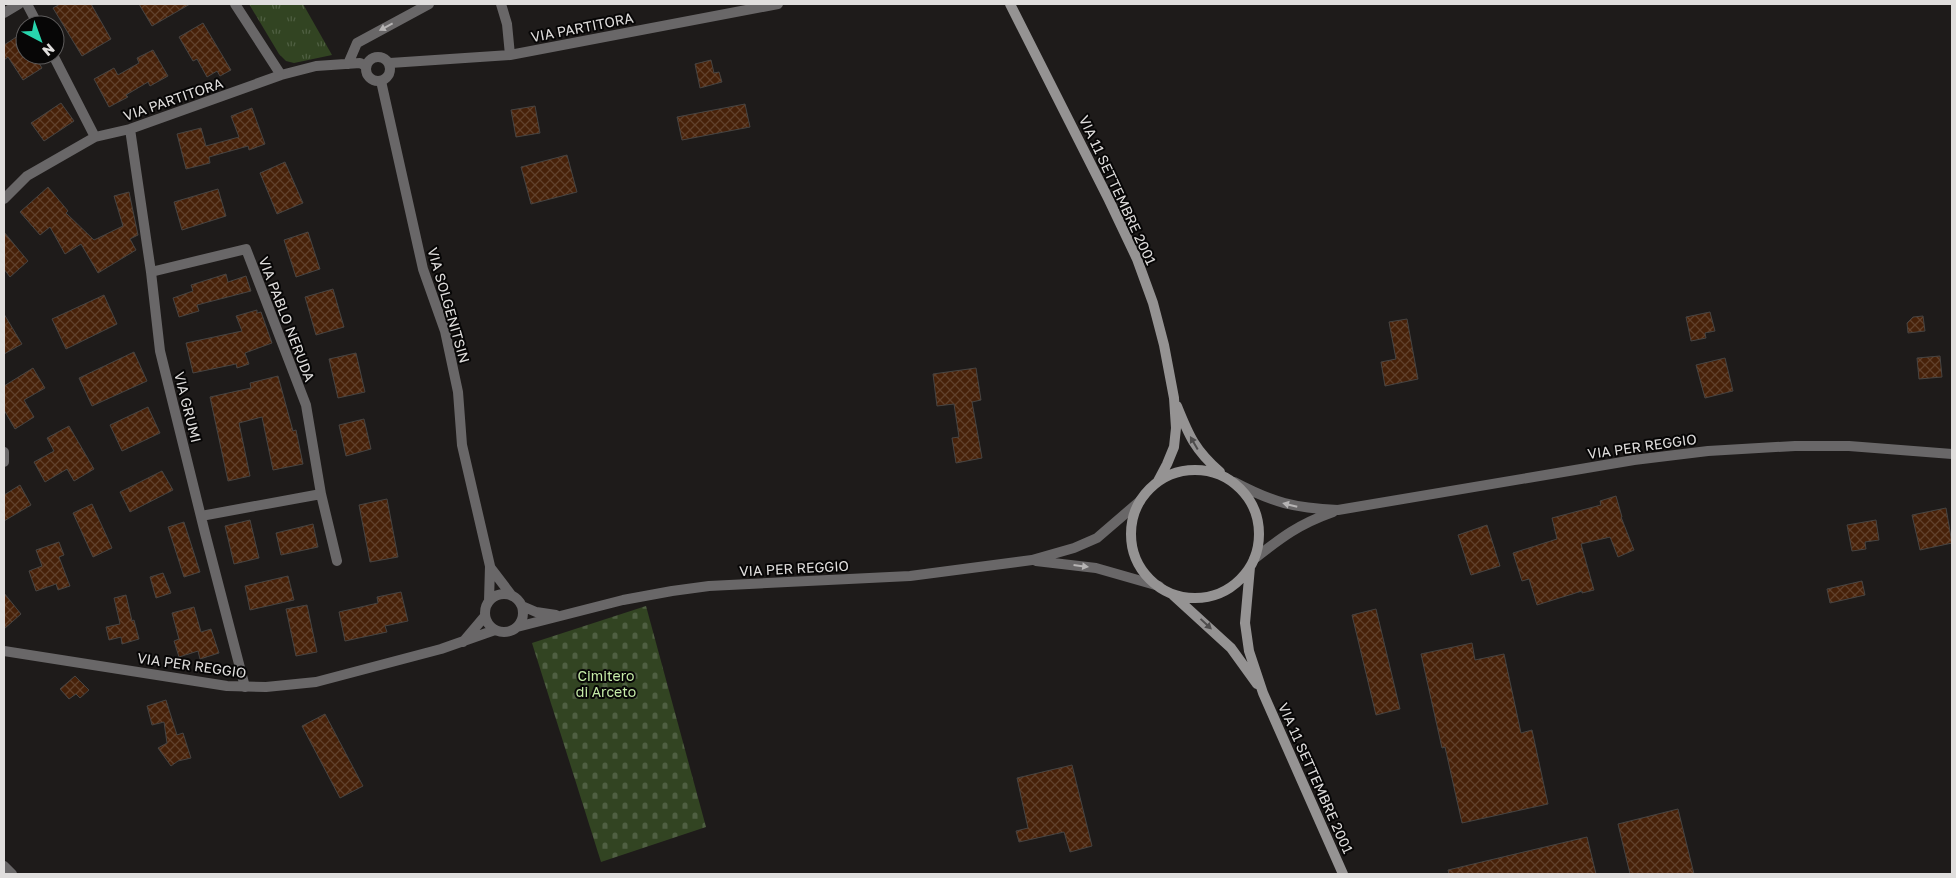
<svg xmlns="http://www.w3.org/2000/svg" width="1956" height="878" font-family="'Golos Text',sans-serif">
<defs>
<pattern id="grass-tufts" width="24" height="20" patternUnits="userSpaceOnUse" patternTransform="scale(1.25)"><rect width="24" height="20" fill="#324422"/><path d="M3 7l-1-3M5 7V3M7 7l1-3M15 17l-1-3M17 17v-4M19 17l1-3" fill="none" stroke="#4f5f42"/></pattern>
<pattern id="cemetery-stones" width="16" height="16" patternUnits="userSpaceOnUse" patternTransform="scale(1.25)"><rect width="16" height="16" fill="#324422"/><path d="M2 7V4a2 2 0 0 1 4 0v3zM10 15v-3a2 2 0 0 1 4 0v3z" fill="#4f5f42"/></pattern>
<pattern id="building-cross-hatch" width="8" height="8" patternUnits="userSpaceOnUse" patternTransform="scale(1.25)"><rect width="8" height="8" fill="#472109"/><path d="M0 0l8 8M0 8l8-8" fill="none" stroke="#61412c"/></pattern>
</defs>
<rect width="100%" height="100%" fill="#1e1b1a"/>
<path fill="url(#grass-tufts)" d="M 249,4 L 303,4 L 332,55 L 294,63 L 286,61 L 279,54 Z"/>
<path fill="url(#cemetery-stones)" d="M 646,606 L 706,827 L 601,862 L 532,643 Z"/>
<path fill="url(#building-cross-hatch)" stroke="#474442" d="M 60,4 L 91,4 L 111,39 L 82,56 L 53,8 Z
M 139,4 L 190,4 L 152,26 Z
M 203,23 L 231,70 L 220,76 L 217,71 L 207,77 L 197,59 L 193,61 L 179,37 Z
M 21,34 L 25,41 L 25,55 L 34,55 L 42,68 L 23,80 L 8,57 L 4,60 L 4,45 Z
M 153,50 L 168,76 L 150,86 L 148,82 L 126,95 L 128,97 L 109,107 L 94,79 L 114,68 L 118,75 L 139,63 L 137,58 Z
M 711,60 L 714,73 L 719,72 L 722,82 L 700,88 L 695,64 Z
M 61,103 L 74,121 L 44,141 L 31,123 Z
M 745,104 L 750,127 L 682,140 L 677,117 Z
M 535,106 L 540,133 L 516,137 L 511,110 Z
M 252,108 L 265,144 L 249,150 L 248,146 L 209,157 L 210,163 L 186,169 L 177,134 L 201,128 L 206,146 L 239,137 L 231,116 Z
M 567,155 L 577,192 L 531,204 L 521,167 Z
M 285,162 L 303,203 L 277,214 L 260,173 Z
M 48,187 L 68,211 L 66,213 L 94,240 L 123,226 L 114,196 L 129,192 L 138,235 L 130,239 L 136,250 L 98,273 L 81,244 L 65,254 L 50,227 L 40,235 L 20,212 Z
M 218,189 L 226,216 L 182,230 L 174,202 Z
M 4,232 L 28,261 L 10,277 L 4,269 Z
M 308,232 L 320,269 L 296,277 L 284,240 Z
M 226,274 L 228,282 L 246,276 L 251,291 L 197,305 L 199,311 L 179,317 L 173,298 L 193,291 L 191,285 Z
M 333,289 L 344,327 L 316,335 L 305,297 Z
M 104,295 L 117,324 L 66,349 L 52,319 Z
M 257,310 L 257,313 L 261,312 L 272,343 L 245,353 L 249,364 L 237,368 L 236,364 L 193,373 L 186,343 L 242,331 L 236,316 Z
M 1710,312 L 1715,331 L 1705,333 L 1706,338 L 1691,341 L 1686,317 Z
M 4,314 L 22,344 L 4,354 Z
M 1923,316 L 1925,331 L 1908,333 L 1907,323 L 1913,317 Z
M 1407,319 L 1418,379 L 1385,386 L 1381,362 L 1396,359 L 1389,322 Z
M 134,352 L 147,381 L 92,406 L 79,378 Z
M 356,353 L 365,392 L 338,398 L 329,359 Z
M 1940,356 L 1942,377 L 1919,379 L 1917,358 Z
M 1725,358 L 1733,391 L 1705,398 L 1696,365 Z
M 33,368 L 45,388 L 24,400 L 34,417 L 15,429 L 4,410 L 4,386 Z
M 976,368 L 981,400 L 972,402 L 982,458 L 956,463 L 952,438 L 959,437 L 954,404 L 937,406 L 933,374 Z
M 278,376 L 293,431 L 296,430 L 303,464 L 273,470 L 262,417 L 239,423 L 250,476 L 228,481 L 210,397 L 251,388 L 250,383 Z
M 148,407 L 160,433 L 122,451 L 110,425 Z
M 364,419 L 371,449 L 346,456 L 339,425 Z
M 69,426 L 94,469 L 74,481 L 67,469 L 45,482 L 34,462 L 54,451 L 47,438 Z
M 162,471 L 173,490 L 130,512 L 120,492 Z
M 20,485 L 31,505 L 4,521 L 4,495 Z
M 1616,496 L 1622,517 L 1621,517 L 1634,550 L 1618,557 L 1610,537 L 1581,544 L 1594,590 L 1582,593 L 1582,591 L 1537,605 L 1529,579 L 1522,581 L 1513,553 L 1557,539 L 1552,518 L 1601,505 L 1600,501 Z
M 387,499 L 398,557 L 370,562 L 359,505 Z
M 92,504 L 112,548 L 93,557 L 73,513 Z
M 1946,508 L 1952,543 L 1920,550 L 1912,515 Z
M 250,520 L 259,558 L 234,564 L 225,526 Z
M 1876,520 L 1879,540 L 1865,542 L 1866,549 L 1852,551 L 1847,525 Z
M 184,522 L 200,572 L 184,577 L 168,527 Z
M 313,524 L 318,547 L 281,555 L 276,533 Z
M 1487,525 L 1500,566 L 1471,575 L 1458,535 Z
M 59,542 L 64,555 L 59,557 L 70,586 L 58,590 L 56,584 L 36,591 L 29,571 L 42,566 L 36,550 Z
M 163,573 L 171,593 L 156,598 L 150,577 Z
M 288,576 L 294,600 L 250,610 L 245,586 Z
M 1862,581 L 1865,595 L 1830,603 L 1827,589 Z
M 401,592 L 408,621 L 385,626 L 387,632 L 345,641 L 339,612 L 378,603 L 377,597 Z
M 4,593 L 21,614 L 4,629 Z
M 126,595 L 132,621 L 134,620 L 139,639 L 122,644 L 121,637 L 109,640 L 106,627 L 120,624 L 114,598 Z
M 307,605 L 317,652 L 296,656 L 286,609 Z
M 194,607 L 201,632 L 211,629 L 219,653 L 200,659 L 198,651 L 179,657 L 174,641 L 179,639 L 172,613 Z
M 1376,609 L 1400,709 L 1376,715 L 1352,615 Z
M 1472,643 L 1475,660 L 1504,654 L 1521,733 L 1532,730 L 1548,804 L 1462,823 L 1445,747 L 1442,748 L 1421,654 Z
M 75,676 L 89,690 L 80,698 L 76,694 L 69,699 L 60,689 Z
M 166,700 L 177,735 L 183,733 L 191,758 L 178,761 L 171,766 L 158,748 L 167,743 L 164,722 L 152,725 L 147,706 Z
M 325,714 L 363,786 L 340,798 L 302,726 Z
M 1072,765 L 1092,846 L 1070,852 L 1064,832 L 1019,842 L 1016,831 L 1028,828 L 1017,778 Z
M 1678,809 L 1694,874 L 1630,874 L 1618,824 Z
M 1587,837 L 1596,874 L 1449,874 L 1448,870 Z"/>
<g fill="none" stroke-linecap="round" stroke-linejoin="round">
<path stroke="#696768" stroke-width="10" d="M 27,4 L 38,25
M 235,4 L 281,75
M 501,4 L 507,24 L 510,55
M 4,13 L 19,4
M 53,55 L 95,137
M366 69a12 12 0 1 1 24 0a12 12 0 1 1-24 0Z
M 390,63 L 510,55 L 778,4
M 348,64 L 357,43 L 429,4
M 130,129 L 151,272 L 160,351 L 205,533 L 245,687
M 4,199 L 27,176 L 95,137 L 130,129 L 281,75 L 316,66 L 360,63 L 366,66
M 151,272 L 246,249 L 306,405 L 321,494 L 201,516
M 4,452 L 4,462
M 321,494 L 337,561
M 4,866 L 12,874"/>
<path stroke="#696768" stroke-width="10" d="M 381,81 L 423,269 L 445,331 L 458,392 L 462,445 L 490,566 L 489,601
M 1234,482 C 1274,503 1294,508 1338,510 L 1634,460 L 1708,451 L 1795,446 L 1849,446 L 1952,454
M 1254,559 C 1282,537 1299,524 1333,512
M 1036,561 L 1096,568 L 1159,586
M 490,567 L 512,596
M485 613a19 19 0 1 1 38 0a19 19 0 1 1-38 0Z
M 522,606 L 536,612 L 556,615
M 517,627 L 623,600 L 672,591 L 709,586 L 910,576 L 1032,560 L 1074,548 L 1097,538 L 1140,501
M 463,642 L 485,616
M 4,651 L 227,686 L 266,687 L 316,682 L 441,649 L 495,630"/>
<path stroke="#959393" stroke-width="10" d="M 1010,4 L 1109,200 L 1137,259 L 1153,303 L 1164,345 L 1174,398 L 1176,428 L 1174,447 L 1167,464 L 1158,481
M 1177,406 C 1189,436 1195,450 1220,472
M1131 534a64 64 0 1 1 128 0a64 64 0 1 1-128 0Z
M 1250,567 L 1245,623 L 1249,651 L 1263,693 L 1343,874
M 1173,595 L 1231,648 L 1257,684"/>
</g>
<defs><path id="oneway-solid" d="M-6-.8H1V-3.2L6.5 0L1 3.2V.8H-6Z" transform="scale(1.25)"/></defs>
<g fill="#b6b4b4">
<use href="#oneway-solid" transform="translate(386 27) rotate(152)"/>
<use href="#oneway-solid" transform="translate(1290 505) rotate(-166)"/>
<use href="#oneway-solid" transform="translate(1081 566) rotate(7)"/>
</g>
<g fill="#4e4c4c">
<use href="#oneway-solid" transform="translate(1194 443) rotate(-120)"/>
<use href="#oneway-solid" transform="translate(1206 624) rotate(43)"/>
</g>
<g text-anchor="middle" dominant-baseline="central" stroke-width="4" stroke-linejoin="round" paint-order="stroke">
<g font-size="14" fill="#e0dedd" stroke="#070606">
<text transform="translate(582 27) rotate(-11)">VIA PARTITORA</text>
<text transform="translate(173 99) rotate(-19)">VIA PARTITORA</text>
<text transform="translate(1118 190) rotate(65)">VIA 11 SETTEMBRE 2001</text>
<text transform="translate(449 305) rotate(74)">VIA SOLGENITSIN</text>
<text transform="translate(287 319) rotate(69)">VIA PABLO NERUDA</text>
<text transform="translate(188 407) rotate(76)">VIA GRUMI</text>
<text transform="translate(1642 446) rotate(-8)">VIA PER REGGIO</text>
<text transform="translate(794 568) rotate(-3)">VIA PER REGGIO</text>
<text transform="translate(192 665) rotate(8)">VIA PER REGGIO</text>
<text transform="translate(1316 778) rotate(66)">VIA 11 SETTEMBRE 2001</text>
</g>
<g font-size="14" fill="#c6eca8" stroke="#070606">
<text x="606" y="675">Cimitero<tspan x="606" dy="16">di Arceto</tspan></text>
</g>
</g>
<rect width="1956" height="878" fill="none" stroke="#e0dedd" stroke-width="10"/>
<g transform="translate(40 40) rotate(139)"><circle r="24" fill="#070606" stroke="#5e5c5c"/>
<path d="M0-4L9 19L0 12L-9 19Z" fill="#28d5ad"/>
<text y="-8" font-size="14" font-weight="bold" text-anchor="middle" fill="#e0dedd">N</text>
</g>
</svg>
